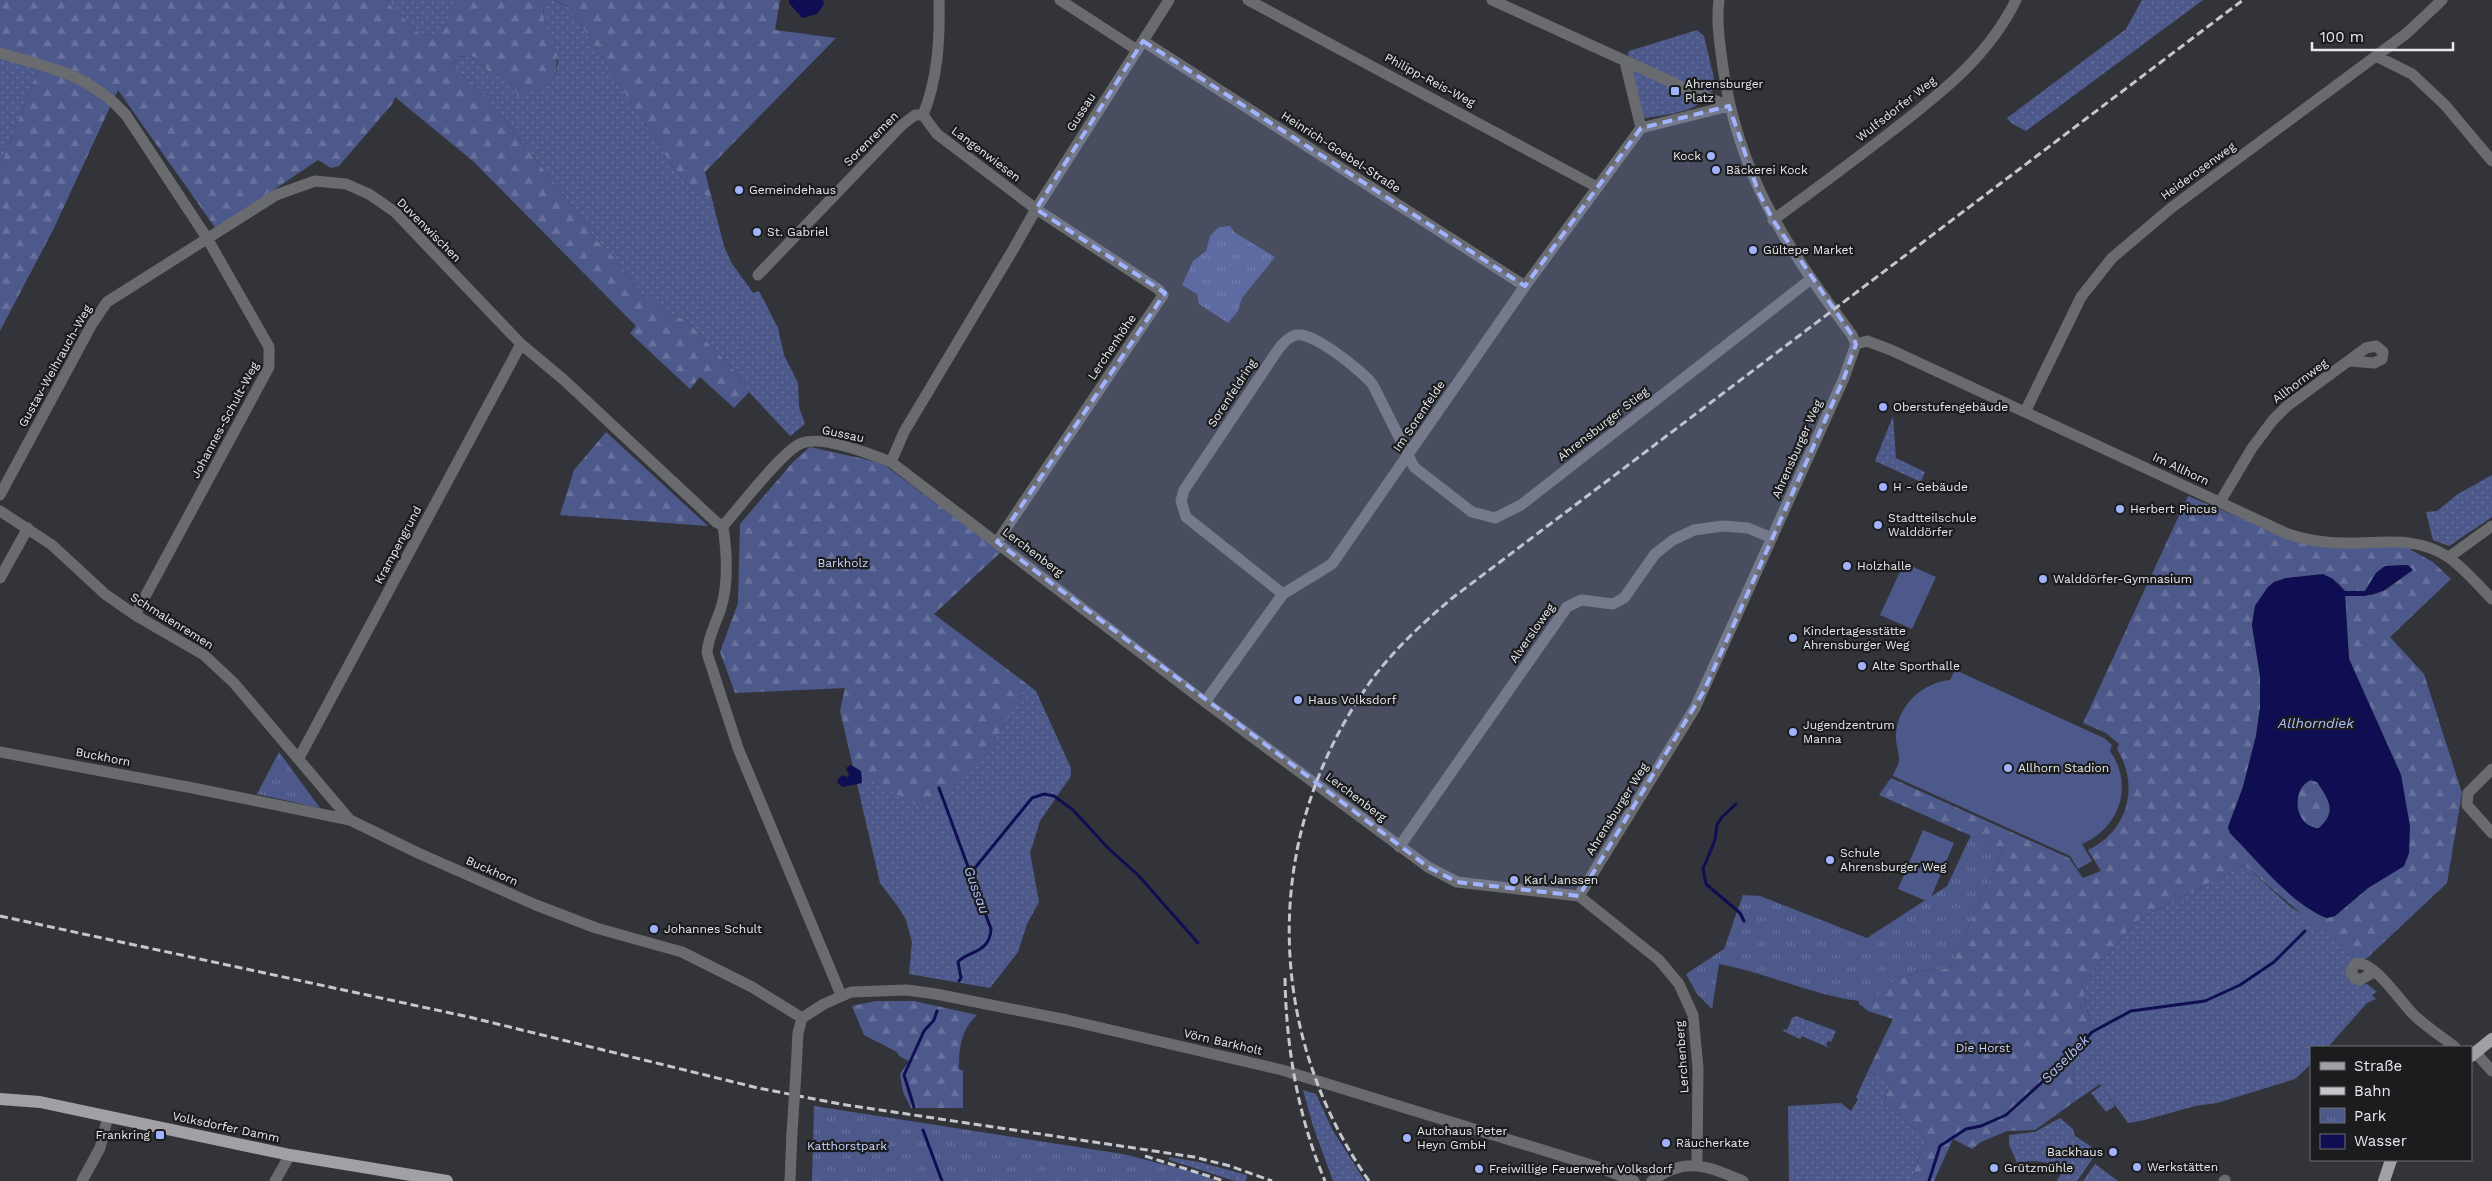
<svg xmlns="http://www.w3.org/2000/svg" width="2492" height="1181" font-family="'Work Sans',sans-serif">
<defs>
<pattern id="grass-dots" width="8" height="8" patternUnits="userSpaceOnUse" patternTransform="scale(1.25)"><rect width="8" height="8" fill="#4d598b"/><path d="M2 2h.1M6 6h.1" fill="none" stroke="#67719c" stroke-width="1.8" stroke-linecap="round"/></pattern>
<pattern id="forest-firs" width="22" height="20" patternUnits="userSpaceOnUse" patternTransform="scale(1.25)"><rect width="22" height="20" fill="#4d598b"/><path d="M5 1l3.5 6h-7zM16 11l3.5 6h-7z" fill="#67719c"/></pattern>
<pattern id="park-tufts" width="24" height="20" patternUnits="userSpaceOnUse" patternTransform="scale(1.25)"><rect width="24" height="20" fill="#4d598b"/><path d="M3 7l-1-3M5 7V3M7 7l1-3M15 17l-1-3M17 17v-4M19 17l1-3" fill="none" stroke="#67719c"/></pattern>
</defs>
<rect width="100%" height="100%" fill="#333439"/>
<path fill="url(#grass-dots)" d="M 385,0 L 455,0 L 441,37 L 419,33 Z
M 543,0 L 554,0 L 570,8 L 677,173 L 690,186 L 712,199 L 724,246 L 731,262 L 753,293 L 759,291 L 778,328 L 784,355 L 798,383 L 799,407 L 805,424 L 790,436 L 749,392 L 734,370 L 686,320 L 662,310 L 643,295 L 610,253 L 594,238 L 587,225 L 486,96 L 455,68 L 453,64 L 458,57 C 487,53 476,65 491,72 C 497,75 503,75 509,79 L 518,97 L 552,81 L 556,73 L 558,61 L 544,19 Z
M 2142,0 L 2203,0 L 2026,131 L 2011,123 L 2007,118 L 2126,29 Z
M 1697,30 L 1704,36 L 1716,87 L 1709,94 L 1627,57 L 1629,51 Z
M 0,58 L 38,70 L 0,167 Z
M 1624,66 L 1703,101 C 1688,114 1660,115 1640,119 Z
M 1893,416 L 1896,458 L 1925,472 L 1921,482 L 1875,461 Z
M 2492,475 L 2492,517 L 2449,546 L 2433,540 L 2426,512 L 2437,511 L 2458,494 Z
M 1027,684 L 1036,691 L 1071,768 L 1071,776 L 1040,821 L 1030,853 L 1039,902 L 1027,924 L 1018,952 L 990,988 L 909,974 L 912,942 L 906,920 L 899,908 L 880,883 L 854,771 L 1019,698 Z
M 2244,865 L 2292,908 L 2301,913 L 2350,954 L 2355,959 L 2346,969 L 2349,980 L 2357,985 L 2367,984 L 2377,992 L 2372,995 L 2376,999 L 2367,1003 L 2328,1047 L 2311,1047 L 2311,1064 L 2295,1079 L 2217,1103 L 2195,1106 L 2145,1120 L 2128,1123 L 2102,1087 L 2115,1106 L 2106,1112 L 2091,1093 L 2101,1086 L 2100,1084 L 2074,1102 L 2073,1054 L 2092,1032 L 2082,984 L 2138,920 Z
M 1796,1016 L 1836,1031 L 1831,1042 L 1828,1041 L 1826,1045 L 1829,1048 L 1802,1036 L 1800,1039 L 1783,1031 L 1784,1029 L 1787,1030 L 1792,1018 Z
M 1868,1071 L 1891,1083 L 1883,1103 L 1926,1138 L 1911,1181 L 1789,1181 L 1788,1106 L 1841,1103 L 1851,1111 L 1858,1099 L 1856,1097 Z
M 1303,1090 L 1316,1094 L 1333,1131 L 1365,1181 L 1333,1181 L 1313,1126 Z
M 2060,1118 L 2073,1129 L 2075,1136 L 2092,1147 L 2088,1151 L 2093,1158 L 2077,1181 L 2057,1181 L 2064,1168 C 2048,1162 2034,1159 2017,1163 L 2009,1144 L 2009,1135 L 2035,1132 Z
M 1169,1157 L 1199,1162 L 1247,1175 L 1246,1181 L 1235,1181 L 1169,1160 Z
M 2095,1164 L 2118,1181 L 2083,1181 Z"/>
<path fill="url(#forest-firs)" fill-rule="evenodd" d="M 0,0 L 385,0 L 419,33 L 441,37 L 455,0 L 543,0 L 544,19 L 557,54 L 556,73 L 552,81 L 521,98 L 518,97 L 509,79 L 488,71 C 477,58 477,54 458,57 L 453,64 L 455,68 L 486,96 L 587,225 L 594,238 L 610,253 L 643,295 L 662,310 L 686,320 L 734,370 L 749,392 L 734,408 L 700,377 L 690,389 L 630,333 L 636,326 L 474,162 L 395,97 L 393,103 L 339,166 L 331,168 L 318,160 L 216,229 L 118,90 L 54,228 L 0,331 L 0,167 L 38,70 L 0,58 Z
M 554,0 L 780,0 L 775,30 L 836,38 L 705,172 L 712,199 L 690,186 L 677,173 L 570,8 Z
M 606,432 L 708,526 L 560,515 L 574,470 Z
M 810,447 L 882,463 L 1001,552 L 934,614 L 1027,684 L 987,755 L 923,809 L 854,771 L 840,711 L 845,688 L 735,693 L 720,652 L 738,603 L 740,524 L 793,462 Z
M 2188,496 L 2298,542 L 2409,545 L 2411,550 L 2433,562 L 2451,579 L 2390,637 L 2424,674 L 2462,793 L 2447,883 L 2366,959 L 2355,959 L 2244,865 L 2138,920 L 2082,984 L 2092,1032 L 2073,1054 L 2074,1102 L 2035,1130 L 2007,1131 L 1981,1142 L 1972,1149 L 1953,1139 L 1934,1181 L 1911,1181 L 1926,1138 L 1883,1103 L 1891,1083 L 1868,1071 L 1893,1019 L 1868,1011 L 1859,1004 L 1859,1001 L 1869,1001 L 1895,981 L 1918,971 L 1950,968 L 2003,850 L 1879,795 L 1891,778 L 2069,858 L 2083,878 L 2101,871 L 2088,850 C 2128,831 2140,786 2117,749 L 2119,744 L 2106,733 L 2083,723 ZM 2408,565 L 2408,573 L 2387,589 L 2373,595 L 2345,595 L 2349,659 L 2401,775 L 2409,853 L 2404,866 L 2368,888 L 2335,916 L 2327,918 C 2292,905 2257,860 2230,833 L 2228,827 L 2243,787 L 2256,736 L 2260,708 L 2260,676 L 2252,625 L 2255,606 L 2268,587 L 2286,578 L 2302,577 L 2338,583 L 2345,591 L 2365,591 L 2376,573 L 2385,566 Z
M 2311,780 L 2317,782 C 2329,800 2337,811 2319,828 C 2294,828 2290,788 2311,780 Z
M 876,1001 L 914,1001 L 977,1015 C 961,1030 959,1047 959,1069 L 963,1071 L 963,1108 L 911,1108 L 903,1092 L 900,1074 L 909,1061 L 899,1056 L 897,1052 L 864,1035 L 852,1006 Z"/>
<path fill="url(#park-tufts)" d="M 1230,226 L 1234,232 L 1275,257 L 1242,298 L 1238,311 L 1228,323 L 1199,304 L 1197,294 L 1182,285 L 1193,261 L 1206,251 L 1210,236 L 1219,227 Z
M 279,752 L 320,808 L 257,794 Z
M 1971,835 L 2003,850 L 1950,968 L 1918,971 L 1895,981 L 1869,1002 C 1818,998 1769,973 1719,964 L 1712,1009 L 1697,994 L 1686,974 L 1724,949 L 1743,895 L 1760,896 L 1867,938 L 1947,886 Z
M 814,1106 L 1123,1154 L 1198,1173 L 1217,1181 L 812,1181 Z"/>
<path fill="#4d598b" d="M 1904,563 L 1936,577 L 1912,629 L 1880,615 Z
M 1955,670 L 2104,738 L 2112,745 L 2110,751 C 2134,785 2120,828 2082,844 L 2092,861 L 2078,869 L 2070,856 L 1893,776 C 1894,772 1898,766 1899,762 C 1900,754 1895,743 1896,734 C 1898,705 1922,683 1950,680 Z
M 1923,830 L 1954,843 L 1929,902 L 1898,889 Z"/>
<path fill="#100e52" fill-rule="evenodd" d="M 789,0 L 823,0 L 824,4 L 817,14 L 802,18 L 789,3 Z
M 2408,565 L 2413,570 L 2383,591 L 2365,596 L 2345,596 L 2349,659 L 2401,775 L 2410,826 L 2409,853 L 2404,866 L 2368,888 L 2335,916 L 2327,918 C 2292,905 2257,860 2230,833 L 2228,827 L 2243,787 L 2256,736 L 2260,708 L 2260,676 L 2252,625 L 2255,606 L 2268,587 L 2274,582 L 2286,578 L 2323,574 L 2333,579 L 2345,591 L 2365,591 L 2376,573 L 2385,566 ZM 2311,780 L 2317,782 C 2329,800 2338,812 2319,828 C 2294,828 2290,788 2311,780 Z
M 851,765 L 861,771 L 862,783 L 843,787 L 837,783 L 838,779 L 842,775 L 847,777 L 849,775 L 846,768 Z"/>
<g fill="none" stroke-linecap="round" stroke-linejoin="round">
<path stroke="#100e52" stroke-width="3" d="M 939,788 L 991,929 C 990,953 968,951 958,962 L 961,978 L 959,981
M 1736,804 L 1722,817 L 1717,825 L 1715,840 L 1703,869 L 1706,884 L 1740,913 L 1744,921
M 970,874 L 1032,798 L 1044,794 L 1054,796 L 1073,810 L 1109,849 L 1138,875 L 1198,943
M 914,1107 L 904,1075 L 924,1031 L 934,1020 L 937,1011
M 923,1130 L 942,1181
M 1929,1181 L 1940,1146 L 1966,1129 L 1981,1126 L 2006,1115 L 2073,1054 L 2092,1032 L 2131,1011 L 2205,1001 L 2240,985 L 2274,962 L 2305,931"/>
<path stroke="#6a6b6e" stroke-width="11" d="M 1060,0 L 1137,50
M 1248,0 L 1597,187
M 1492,0 L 1678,85 L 1729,106
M 1143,41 L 1525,286
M 0,53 C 50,68 90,74 126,115 L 207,238 L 269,347 L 269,367 L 135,615
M 2376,56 L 2412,74 L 2445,105 L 2492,161
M 1625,62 L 1641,128 L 1729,106
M 923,115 L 937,134 L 1036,209 L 1158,289 L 1163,295 L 997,542
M 923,115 C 938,78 940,39 939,0
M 1773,220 C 1813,191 1853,161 1892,131 C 1941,93 1988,57 2016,0
M 758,275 L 902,125 L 915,115 L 923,115
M 1856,344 L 1867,341 L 1891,350 L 2288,534 C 2306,540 2324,543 2344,543 C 2380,544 2415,535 2448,557 C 2464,568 2478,585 2492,599
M 2025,412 L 2081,297 L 2112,258 L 2171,208 L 2407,33 L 2442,0
M 891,462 L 904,432 L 1014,248 L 1036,209 L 1169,0
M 0,495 L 92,324 L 107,302 L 276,195 L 315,181 L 346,184 L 369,194 L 395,212 L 521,344 L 564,380 L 716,522 L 723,526
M 2220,502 L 2252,448 L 2273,420 L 2287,406 L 2366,348 L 2376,346 L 2383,352 L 2382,359 L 2374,363 L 2350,361
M 0,511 L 52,545 L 105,594 L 135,615 L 204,655 L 234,683 L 350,820
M 2449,557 L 2492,526
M 0,578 L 28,528
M 1283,594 L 1186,517 L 1181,501 L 1184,490 L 1269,363 C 1276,353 1284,338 1296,335 C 1313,331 1363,372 1373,385 L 1414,467 L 1472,512 L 1495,518 L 1521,505 L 1811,279
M 1205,702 L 1283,594 L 1332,564 L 1525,286 L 1641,128
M 0,752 L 193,788 L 350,820 L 418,853 L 536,905 L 596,928 L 682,952 L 752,987 L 802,1018
M 299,758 L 521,344
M 2492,769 L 2468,793 L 2467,805 L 2492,833
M 1399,847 L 1567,607 L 1581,600 L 1613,604 L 1624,598 L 1655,554 L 1673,540 L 1694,530 L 1723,526 L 1748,528 L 1772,538
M 1579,896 L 1695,708 L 1844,378 L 1856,344 L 1852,335 C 1788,249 1739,177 1723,68 C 1720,45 1716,23 1719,0
M 2374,972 L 2360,980 L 2354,977 L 2351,971 L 2356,963 C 2376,962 2401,1003 2415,1016 C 2428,1028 2442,1037 2455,1047
M 841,995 L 738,748 L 707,653 C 708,637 716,623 721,608 C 729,582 727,553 723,526 C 738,509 784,449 802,443 C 822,435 871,454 891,462 L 1205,702 L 1428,867 L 1457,882 L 1579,896 L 1659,960 L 1679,984 L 1693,1015 L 1698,1068 L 1697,1164
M 802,1018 L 824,1004 L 851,992 L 907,990 L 936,994 L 1067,1020 L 1282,1070 L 1598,1167 L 1634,1181
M 2475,1052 L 2492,1071
M 796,1072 L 798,1033 L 802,1018
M 82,1181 L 100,1148 L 108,1116
M 275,1181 L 290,1155
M 790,1181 L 792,1133
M 1652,1181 C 1685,1156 1708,1166 1743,1181
M 2224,1181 L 2225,1180"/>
<path stroke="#9fa1a6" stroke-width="12" d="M 2471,1056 L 2492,1039
M 0,1099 L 40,1102 L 290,1155 L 447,1181
M 2384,1181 L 2391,1160"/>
<path stroke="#c6c7cc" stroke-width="3" stroke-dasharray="8 4" stroke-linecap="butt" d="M 0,916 L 469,1017 L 758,1088 L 840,1104 L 1194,1157 L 1230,1166 L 1272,1181
M 1285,978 C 1286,1047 1298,1117 1325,1181
M 1145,1156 L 1224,1181
M 1369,1181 C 1261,1026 1262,826 1376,674 C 1398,646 1424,622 1451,599 L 2243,0"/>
<path stroke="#6a6b6e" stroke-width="11" d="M 792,1133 L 796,1072"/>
</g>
<path fill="#a1b3fd" fill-opacity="0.2" stroke="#a1b3fd" stroke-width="4" stroke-dasharray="10 6" stroke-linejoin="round" d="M 1143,41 L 1525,286 L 1641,128 L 1729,106 L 1758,191 L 1773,220 L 1852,335 L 1856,344 L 1844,378 L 1704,691 L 1579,896 L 1457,882 L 1428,867 L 997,542 L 1165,293 L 1036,209 Z"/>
<g fill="#a1b3fd" stroke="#1b1c1e" stroke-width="2">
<rect x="1670" y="86" width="10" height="10" rx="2.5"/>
<circle cx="1711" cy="156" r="5"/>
<circle cx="1716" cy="170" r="5"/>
<circle cx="739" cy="190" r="5"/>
<circle cx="757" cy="232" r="5"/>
<circle cx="1753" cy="250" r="5"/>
<circle cx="1883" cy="407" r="5"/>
<circle cx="1883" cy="487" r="5"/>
<circle cx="2120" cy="509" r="5"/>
<circle cx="1878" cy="525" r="5"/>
<circle cx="1847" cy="566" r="5"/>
<circle cx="2043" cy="579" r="5"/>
<circle cx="1793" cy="638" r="5"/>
<circle cx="1862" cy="666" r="5"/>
<circle cx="1298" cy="700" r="5"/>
<circle cx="1793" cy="732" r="5"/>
<circle cx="2008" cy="768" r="5"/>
<circle cx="1830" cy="860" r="5"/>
<circle cx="1514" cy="880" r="5"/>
<circle cx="654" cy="929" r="5"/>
<rect x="155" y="1130" width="10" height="10" rx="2.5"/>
<circle cx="1407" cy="1138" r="5"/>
<circle cx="1666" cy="1143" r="5"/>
<circle cx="2113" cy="1152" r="5"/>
<circle cx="2137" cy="1167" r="5"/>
<circle cx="1994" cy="1168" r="5"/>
<circle cx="1479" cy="1169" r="5"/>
</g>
<g text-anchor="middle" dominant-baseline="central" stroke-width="4.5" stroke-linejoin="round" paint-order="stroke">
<g font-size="12" fill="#e9eaee" stroke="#1b1c1e">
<text transform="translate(1430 80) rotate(28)">Philipp-Reis-Weg</text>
<text transform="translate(1896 109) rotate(-38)">Wulfsdorfer Weg</text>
<text transform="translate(1081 112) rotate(-57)">Gussau</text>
<text transform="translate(871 139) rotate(-45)">Sorenremen</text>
<text transform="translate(1341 152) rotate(33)">Heinrich-Goebel-Straße</text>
<text transform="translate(986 154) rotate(37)">Langenwiesen</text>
<text transform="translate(2198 171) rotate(-36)">Heiderosenweg</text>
<text transform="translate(429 230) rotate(45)">Duvenwischen</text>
<text transform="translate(1112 347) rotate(-56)">Lerchenhöhe</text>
<text transform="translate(55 366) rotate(-61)">Gustav-Weihrauch-Weg</text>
<text transform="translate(2300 381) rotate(-37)">Allhornweg</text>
<text transform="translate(1232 393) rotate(-57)">Sorenfeldring</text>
<text transform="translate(1419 416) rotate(-56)">Im Sorenfelde</text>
<text transform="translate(225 420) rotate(-62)">Johannes-Schult-Weg</text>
<text transform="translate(1603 424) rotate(-38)">Ahrensburger Stieg</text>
<text transform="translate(843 434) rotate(12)">Gussau</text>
<text transform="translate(1797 449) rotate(-66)">Ahrensburger Weg</text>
<text transform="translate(2181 469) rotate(25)">Im Allhorn</text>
<text transform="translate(398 545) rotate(-62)">Krampengrund</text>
<text transform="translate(1033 552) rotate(37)">Lerchenberg</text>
<text transform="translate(172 621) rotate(32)">Schmalenremen</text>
<text transform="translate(1532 633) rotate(-55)">Alversloweg</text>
<text transform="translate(103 757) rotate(11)">Buckhorn</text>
<text transform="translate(1356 797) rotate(37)">Lerchenberg</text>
<text transform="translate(1617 809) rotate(-58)">Ahrensburger Weg</text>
<text transform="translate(492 871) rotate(24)">Buckhorn</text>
<text transform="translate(1223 1042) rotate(13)">Vörn Barkholt</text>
<text transform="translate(1682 1057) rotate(-94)">Lerchenberg</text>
<text transform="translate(226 1127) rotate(12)">Volksdorfer Damm</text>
</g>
<g font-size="12" fill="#e9eaee" stroke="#1b1c1e" text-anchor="start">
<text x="1685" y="84">Ahrensburger<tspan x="1685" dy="14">Platz</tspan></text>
<text x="1701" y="156" text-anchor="end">Kock</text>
<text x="1726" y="170">Bäckerei Kock</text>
<text x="749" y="190">Gemeindehaus</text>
<text x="767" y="232">St. Gabriel</text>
<text x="1763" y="250">Gültepe Market</text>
<text x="1893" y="407">Oberstufengebäude</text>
<text x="1893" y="487">H - Gebäude</text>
<text x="2130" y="509">Herbert Pincus</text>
<text x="1888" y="518">Stadtteilschule<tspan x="1888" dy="14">Walddörfer</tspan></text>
<text x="1857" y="566">Holzhalle</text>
<text x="2053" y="579">Walddörfer-Gymnasium</text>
<text x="1803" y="631">Kindertagesstätte<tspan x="1803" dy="14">Ahrensburger Weg</tspan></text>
<text x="1872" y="666">Alte Sporthalle</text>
<text x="1308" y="700">Haus Volksdorf</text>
<text x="1803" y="725">Jugendzentrum<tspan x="1803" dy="14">Manna</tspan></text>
<text x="2018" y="768">Allhorn Stadion</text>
<text x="1840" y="853">Schule<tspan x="1840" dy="14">Ahrensburger Weg</tspan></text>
<text x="1524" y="880">Karl Janssen</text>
<text x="664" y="929">Johannes Schult</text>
<text x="1417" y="1131">Autohaus Peter<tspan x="1417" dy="14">Heyn GmbH</tspan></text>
<text x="150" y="1135" text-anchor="end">Frankring</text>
<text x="1676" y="1143">Räucherkate</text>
<text x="2103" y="1152" text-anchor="end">Backhaus</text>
<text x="2147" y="1167">Werkstätten</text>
<text x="2004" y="1168">Grützmühle</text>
<text x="1489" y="1169">Freiwillige Feuerwehr Volksdorf</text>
</g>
<g font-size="12" fill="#c8d4fd" stroke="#1b1c1e">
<text x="843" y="563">Barkholz</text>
<text x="1983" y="1048">Die Horst</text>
<text x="847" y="1146">Katthorstpark</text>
</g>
<g font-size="14" font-style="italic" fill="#b1c0fd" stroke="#1b1c1e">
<text x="2316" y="723">Allhorndiek</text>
<text transform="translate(977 890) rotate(70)">Gussau</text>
<text transform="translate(2065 1059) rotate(-45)">Saselbek</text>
</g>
</g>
<rect x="2310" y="1046" width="162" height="115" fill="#1b1c1e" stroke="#6d6e71"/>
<rect x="2320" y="1062" width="25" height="8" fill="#9fa1a6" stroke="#6d6e71"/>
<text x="2354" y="1071" font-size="15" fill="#e9eaee">Straße</text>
<rect x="2320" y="1087" width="25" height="8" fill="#c6c7cc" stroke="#6d6e71"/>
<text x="2354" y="1096" font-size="15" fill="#e9eaee">Bahn</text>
<rect x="2320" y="1108" width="25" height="15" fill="url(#park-tufts)" stroke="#6d6e71"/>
<text x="2354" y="1121" font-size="15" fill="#e9eaee">Park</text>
<rect x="2320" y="1134" width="25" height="15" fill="#100e52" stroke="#6d6e71"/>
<text x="2354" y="1146" font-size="15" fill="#e9eaee">Wasser</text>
<path d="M2312 42v8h141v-8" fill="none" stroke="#e9eaee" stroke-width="2.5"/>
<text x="2320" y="42" font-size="15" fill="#e9eaee" stroke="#1b1c1e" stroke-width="4" paint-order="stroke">100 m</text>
</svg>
